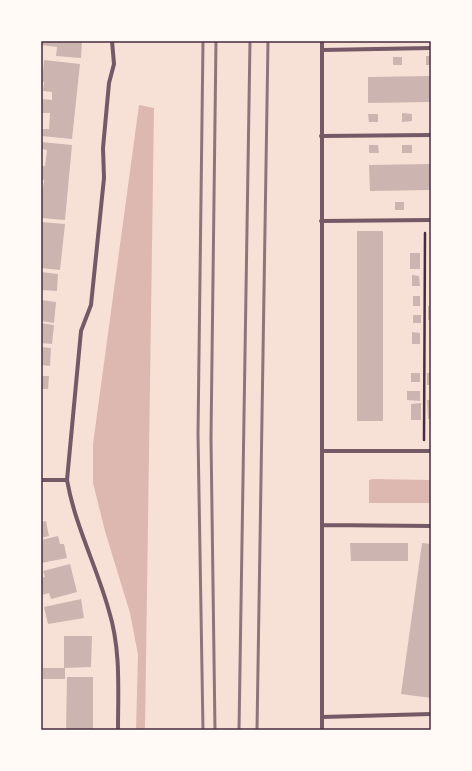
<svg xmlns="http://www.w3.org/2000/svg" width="472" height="771" font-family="Helvetica,sans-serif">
<rect width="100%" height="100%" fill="#f7e1d7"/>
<path fill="#dcb8b0" d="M 139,105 L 154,108 L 145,730 L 136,730 L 138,655 L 130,613 L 105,531 L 93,483 L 93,444 Z
M 373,479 L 431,480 L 431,503 L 369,503 L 369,480 Z"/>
<path fill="#ccb4b1" d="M 41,41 L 82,41 L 81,58 L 56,56 L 57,47 L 41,45 Z
M 426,56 L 431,56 L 431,65 L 426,65 Z
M 393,57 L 402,57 L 402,65 L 393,65 Z
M 44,60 L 80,64 L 72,139 L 41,136 L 41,129 L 49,129 L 50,113 L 42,113 L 41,99 L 52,100 L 52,92 L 43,91 L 44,82 L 42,82 Z
M 431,76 L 431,102 L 368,103 L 368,77 Z
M 402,113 L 412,114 L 412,121 L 402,122 Z
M 368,114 L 378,114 L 378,122 L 369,122 Z
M 41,142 L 72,145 L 65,220 L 41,218 L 41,195 L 42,196 L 44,180 L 41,179 L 41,166 L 45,166 L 47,150 L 41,149 Z
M 369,145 L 378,145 L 379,153 L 369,153 Z
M 402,145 L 412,145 L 412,153 L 402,153 Z
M 431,164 L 431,190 L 370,191 L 369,165 Z
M 395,202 L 404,202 L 404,210 L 395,210 Z
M 41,222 L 65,224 L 60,270 L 41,268 Z
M 357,231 L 383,231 L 383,421 L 357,421 Z
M 410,253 L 420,253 L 420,269 L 410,269 Z
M 41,272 L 58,274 L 57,291 L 41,290 Z
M 412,275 L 419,276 L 420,286 L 412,286 Z
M 413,296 L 420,296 L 420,306 L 413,306 Z
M 41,300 L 56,302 L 54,323 L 41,321 Z
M 428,306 L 431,306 L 431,320 L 428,320 Z
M 413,315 L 421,315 L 421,323 L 413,323 Z
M 41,323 L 54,325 L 52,344 L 41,343 Z
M 412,332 L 420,333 L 420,344 L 412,344 Z
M 41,347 L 51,348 L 50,366 L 41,365 Z
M 411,373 L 420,373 L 420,382 L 411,382 Z
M 427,373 L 431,373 L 431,385 L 427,385 Z
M 41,376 L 49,376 L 48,389 L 41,389 Z
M 407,391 L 420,391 L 420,401 L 407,400 Z
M 427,400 L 431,400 L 431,419 L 428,419 Z
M 421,403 L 421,420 L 411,420 L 411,404 Z
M 46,521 L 49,536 L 41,538 L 41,522 Z
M 58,536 L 60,544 L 64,544 L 67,558 L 41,563 L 41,540 Z
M 350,543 L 408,543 L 408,561 L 351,561 Z
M 422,543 L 431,544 L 431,698 L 401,694 Z
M 70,564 L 77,592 L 51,599 L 49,593 L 41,595 L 41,578 L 45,577 L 43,571 Z
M 81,599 L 84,618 L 48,624 L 44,607 Z
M 64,636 L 92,636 L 91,667 L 64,668 Z
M 43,668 L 65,668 L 65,679 L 43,679 Z
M 67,677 L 93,677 L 93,730 L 66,730 Z"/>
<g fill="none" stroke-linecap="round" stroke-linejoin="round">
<path stroke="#4a2c40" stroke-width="2.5" d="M 424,440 L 425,233"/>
<path stroke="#755966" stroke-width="4" d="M 112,41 L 114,64 L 109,83 L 103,148 L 104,178 L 91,305 L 81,331 L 67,480 C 75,526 97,567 109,611 C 121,650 118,690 118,730
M 322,41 L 322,730
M 322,50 L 431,48
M 321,136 L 431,135
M 321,221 L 431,220
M 323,451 L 431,451
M 41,480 L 67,480
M 323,525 L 431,526
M 322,717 L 431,714"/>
<path stroke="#8f747c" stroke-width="3" d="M 203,730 L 198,434 L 203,41
M 215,730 L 211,438 L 216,41
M 239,730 L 250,41
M 257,730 L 268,41"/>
</g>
<rect width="472" height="771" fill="none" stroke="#fffaf5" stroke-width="84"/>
<rect x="42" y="42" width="388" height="687" fill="none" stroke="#4a2c40" stroke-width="1.5"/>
</svg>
